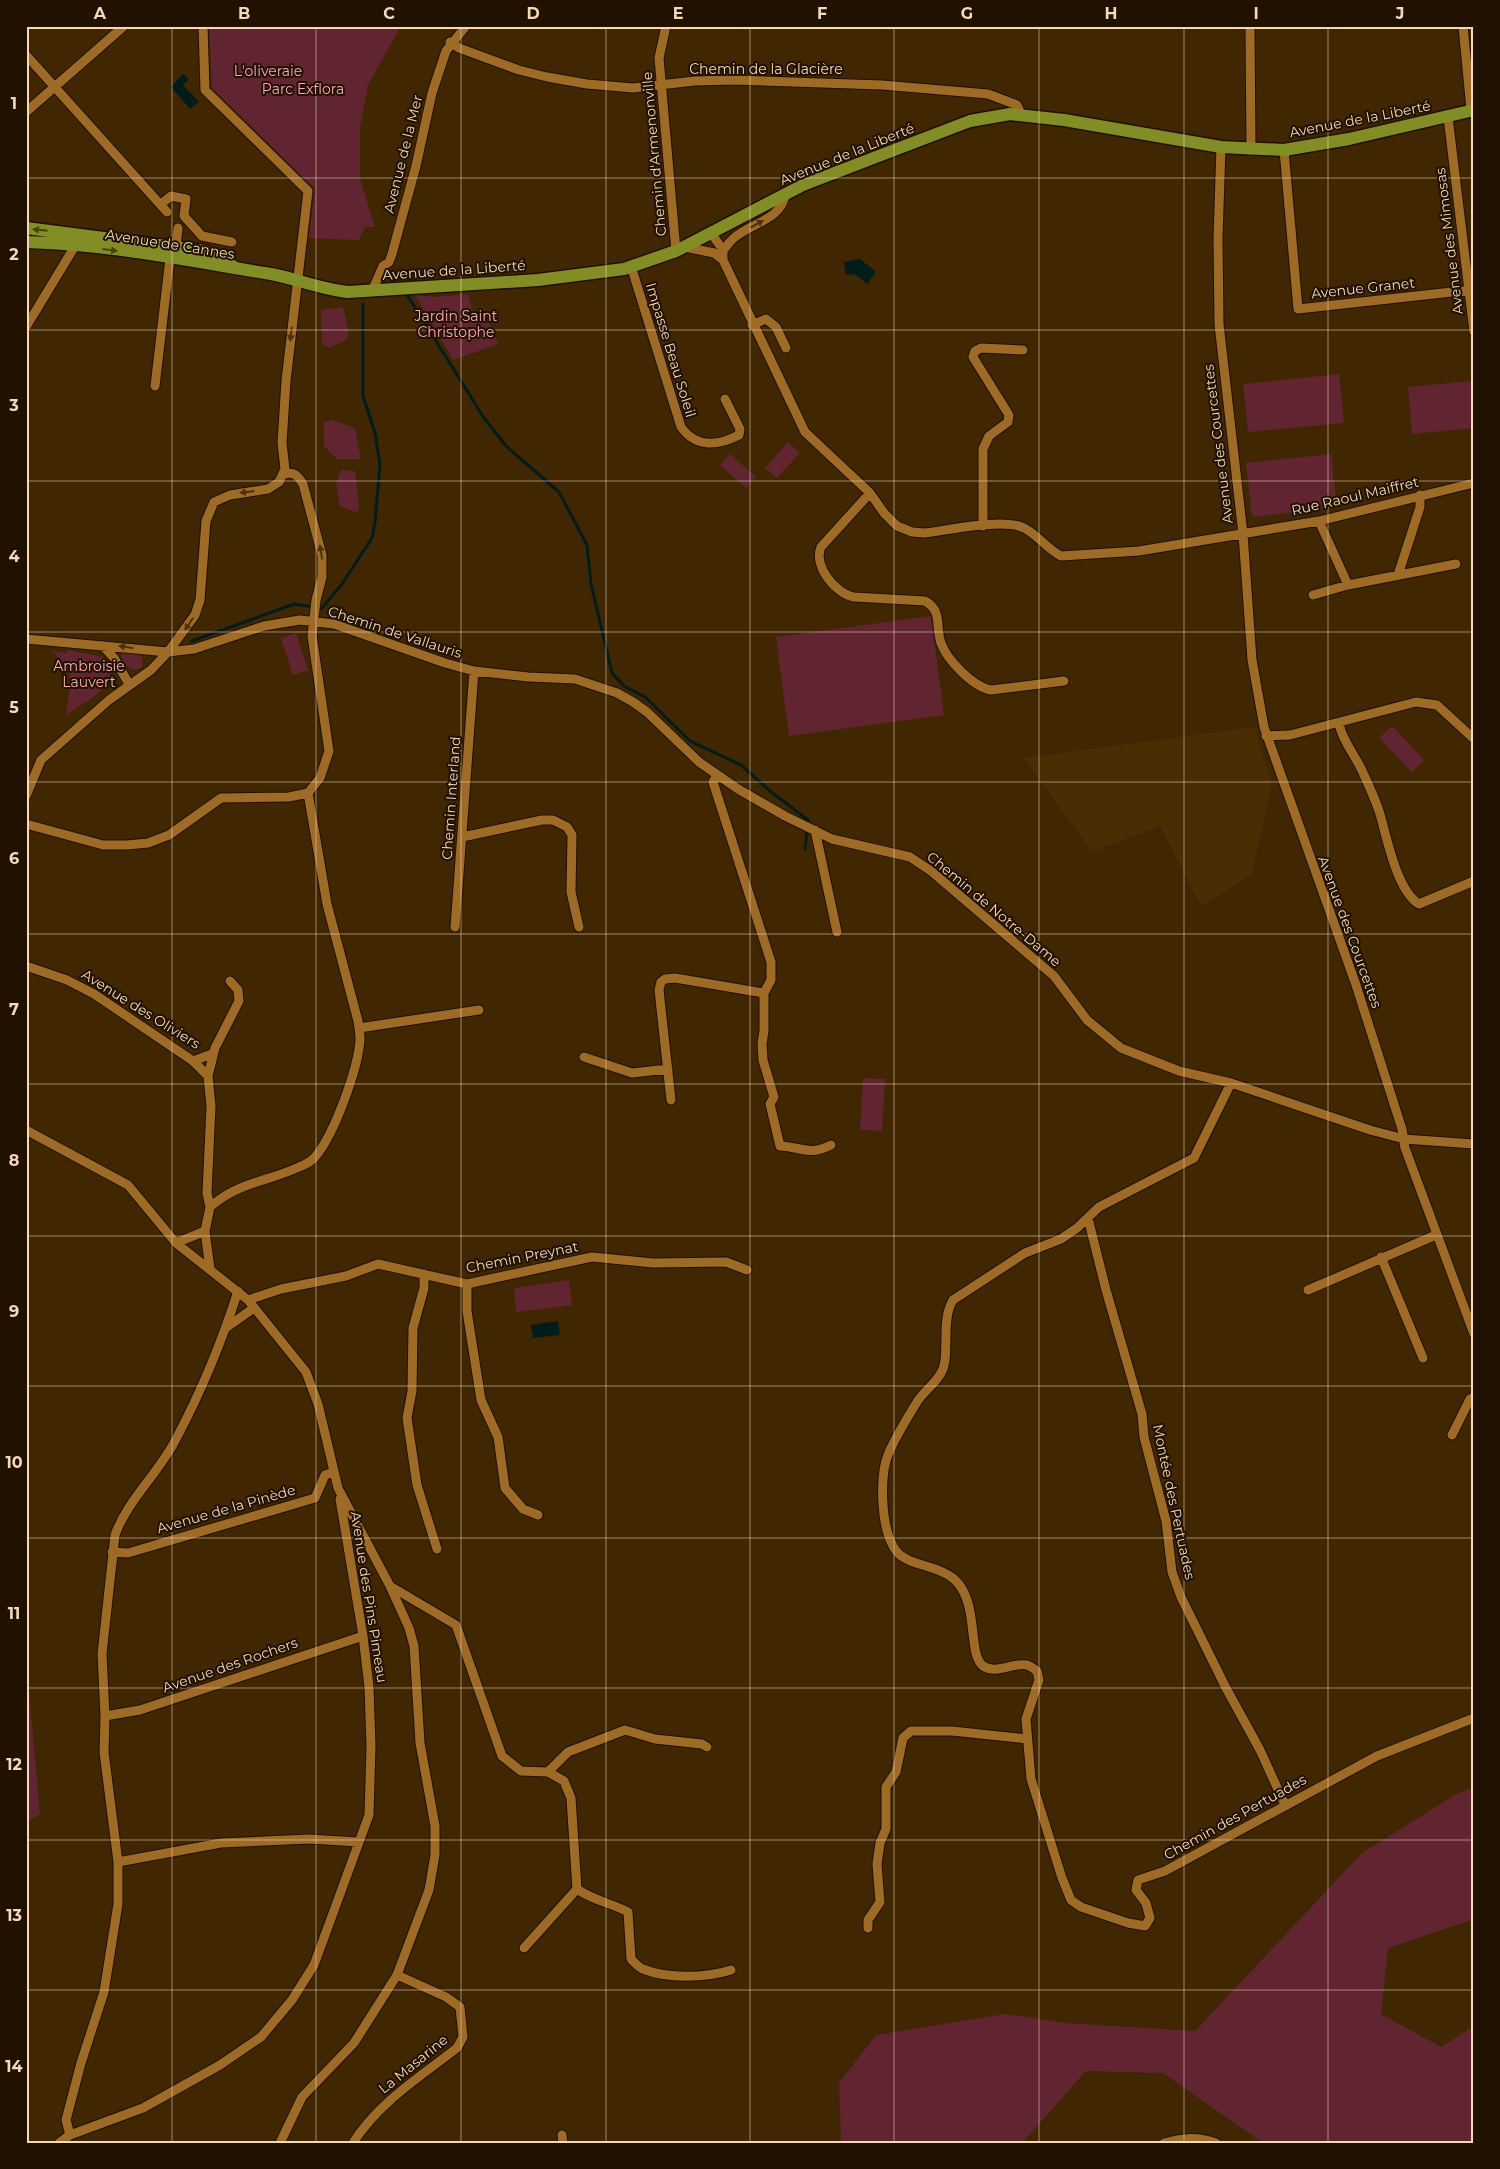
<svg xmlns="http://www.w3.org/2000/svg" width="1500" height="2169" font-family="Montserrat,sans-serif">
<rect width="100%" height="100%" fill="#402601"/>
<path fill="#4a2d02" d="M 1254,727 L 1272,784 L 1252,874 L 1201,906 L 1160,826 L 1092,852 L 1024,758 Z"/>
<path fill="#602531" d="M 209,26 L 401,26 L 368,85 L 360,128 L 360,179 L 375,227 L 365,227 L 359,240 L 309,238 L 315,189 L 212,88 Z
M 468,294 L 472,309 L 479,321 L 490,324 L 498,344 L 453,360 L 415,295 L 434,297 Z
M 343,307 L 349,333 L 346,340 L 330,348 L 322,344 L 321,310 Z
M 1339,374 L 1344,423 L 1248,432 L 1243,384 Z
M 1472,381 L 1474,428 L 1412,434 L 1408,387 Z
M 332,420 L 355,428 L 361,459 L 337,459 L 324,446 L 324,422 Z
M 788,442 L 800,453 L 777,478 L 765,468 Z
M 730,454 L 756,477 L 746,488 L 720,465 Z
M 1331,454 L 1337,507 L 1252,517 L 1246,463 Z
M 341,470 L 355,471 L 359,508 L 358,513 L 340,506 L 336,484 Z
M 931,616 L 944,715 L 789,736 L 776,637 Z
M 296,633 L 308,670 L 293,675 L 281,638 Z
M 68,650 L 103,657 C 125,685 87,700 66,715 C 69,686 79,674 51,651 L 66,653 Z
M 120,651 L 139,655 L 143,658 L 142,667 L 134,670 L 124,665 Z
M 1392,726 L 1424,760 L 1412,772 L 1379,738 Z
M 863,1078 L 885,1079 L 882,1131 L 860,1130 Z
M 569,1280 L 572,1305 L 516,1312 L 514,1288 Z
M 26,1685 L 29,1691 L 40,1814 L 26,1822 Z
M 1474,1787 L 1474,1919 L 1388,1948 L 1381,2014 L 1441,2047 L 1474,2026 L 1474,2143 L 1263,2143 L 1163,2073 L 1086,2071 L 1022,2143 L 841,2143 L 839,2083 L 876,2035 L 1005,2014 L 1066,2023 L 1195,2031 L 1362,1853 L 1458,1793 Z"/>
<path fill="#001d1c" d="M 183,74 L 189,79 L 183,85 L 199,102 L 190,109 L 171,87 Z
M 860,259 L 876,272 L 867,284 L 855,274 L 846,275 L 844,262 Z
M 558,1321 L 560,1335 L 533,1338 L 531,1325 Z"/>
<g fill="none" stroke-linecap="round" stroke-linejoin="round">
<path stroke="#001d1c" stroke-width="3" d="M 408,296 L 484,418 L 506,446 L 559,492 L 587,545 L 591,584 L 612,673 L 624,686 L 645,697 L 690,741 L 741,765 L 770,791 L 808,820 L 810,824
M 192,641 L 294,604 L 322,608 L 342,584 L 372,538 L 375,522 L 380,465 L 375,433 L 363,396 L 363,304
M 805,849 L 807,832"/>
<g stroke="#211100" stroke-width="11">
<path id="street" d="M 666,26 L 659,58 L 676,251
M 1250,26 L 1251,150
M 1463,26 L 1471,110
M 450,42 L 459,48 L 519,70 L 547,77 L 587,84 L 633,88 L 695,81 L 733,80 L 882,85 L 988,94 L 1017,105 L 1021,114
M 26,55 L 167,212
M 26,112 L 124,26
M 1448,117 L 1474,332
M 1221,147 L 1218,238 L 1219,324 L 1243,534 L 1252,660 L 1264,727 L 1356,985 L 1402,1129 L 1405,1148 L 1474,1334
M 1284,150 L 1298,309 L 1470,290
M 161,204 L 171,196 L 186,199 L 184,216 L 202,236 L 232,242
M 711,233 L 723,250 L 723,260 L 805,432 L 870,493 L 884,513 L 897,526 L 912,532 L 925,533 C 949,530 1004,518 1024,528 C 1038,535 1047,549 1061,556 L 1139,551 L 1319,521 L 1474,483
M 176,247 L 178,228
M 685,247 L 714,253 L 723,260
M 723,250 C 727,246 730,241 734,238 C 751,223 781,220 785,195
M 631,266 L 681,427 C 696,448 718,446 739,435 L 740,429 L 725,399
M 372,291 L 383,266 L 389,262 L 392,254 L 416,166 L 432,93 L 446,51 L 466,26
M 752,325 L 766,319 L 776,327 L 786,348
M 26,327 L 75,246
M 155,386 L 170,258
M 870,493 L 821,547 C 813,565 835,594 854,597 L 925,601 C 943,611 935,626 941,643 C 947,660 973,687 991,690 L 1064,681
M 1319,521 L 1348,585
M 983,526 L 983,449 L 989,436 L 1008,422 L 1009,415 L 973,357 L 975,351 L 981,348 L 1023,350
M 1398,575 L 1420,507 L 1420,495
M 1313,595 L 1348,585 L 1456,564
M 26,639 L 168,652 L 194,649 L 264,626 L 300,620 L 334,624 L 445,663 L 474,671 L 528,677 L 575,679 L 617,693 L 633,702 L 647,712 L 699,762 L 738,789 L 785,816 L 832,839 L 910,857 L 931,871 L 1054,976 L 1087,1020 L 1121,1048 L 1179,1071 L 1231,1083 L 1370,1130 L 1404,1139 L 1474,1144
M 103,646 L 114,658 L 129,684
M 1339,724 C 1343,743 1357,757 1364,775 C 1370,788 1376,801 1380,814 C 1387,838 1397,891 1419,904 L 1474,881
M 1266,736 L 1290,735 L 1416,702 L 1437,705 L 1474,739
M 717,775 L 713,782 L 771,962 L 771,980 L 764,993 L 764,1031 L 762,1044 L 763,1060 L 774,1097 L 770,1104 L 780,1146 C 801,1147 810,1156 831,1145
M 26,796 L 41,760 L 109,700 L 151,670 L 168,652 L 195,615 L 200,600 L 206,521 L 214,502 L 230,495 L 268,489 L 279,482 L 285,469 L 282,443 L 286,381 L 308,191 L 205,90 L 203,26
M 26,824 L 103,845 L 127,845 L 148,843 L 169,835 L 221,798 L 289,797 L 308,793
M 815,830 L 837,932
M 462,837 L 542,820 L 553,820 L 567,827 L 572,835 L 571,892 L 579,927
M 455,927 L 474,671
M 26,966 L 67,980 L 94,994 L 193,1061 L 208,1076
M 359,1028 L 479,1010
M 584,1057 L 632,1073 L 668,1069
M 193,1061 L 212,1054
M 1231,1083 L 1194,1158 L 1099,1207 L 1077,1228 L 1061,1239 L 1025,1253 L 953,1300 C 940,1321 951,1357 941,1373 C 935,1384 923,1392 917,1402 C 907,1418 897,1435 889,1452 C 879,1475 880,1531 897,1552 C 909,1566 938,1565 954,1579 C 980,1602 967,1654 983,1666 C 996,1675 1013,1662 1027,1665 C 1030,1666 1034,1669 1037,1671 L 1039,1680 L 1026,1719 L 1031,1779 L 1062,1878 L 1071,1900 L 1081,1907 L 1128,1923 L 1145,1926 L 1150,1918 L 1146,1903 L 1136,1890 L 1138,1880 L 1165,1871 L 1377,1756 L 1474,1718
M 671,1100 L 659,990 L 661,982 L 665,979 L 675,978 L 764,993
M 26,1130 L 128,1185 L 176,1243 L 248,1300 L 306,1372 L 318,1404 L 338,1488 L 390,1586 L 409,1628 L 414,1646 L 420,1743 L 435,1826 L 435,1855 L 429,1890 L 397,1975 L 354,2043 L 302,2097 L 280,2143
M 210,1207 C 238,1182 267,1182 299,1167 C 304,1165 312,1161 315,1157 C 334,1135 358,1069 360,1040 C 360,1034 359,1027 358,1021 L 327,904 L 308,793 L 320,778 L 329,751 L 312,636 L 316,600 L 322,577 L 322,555 L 303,484 C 298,476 294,471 284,474
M 1088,1218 L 1106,1290 L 1142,1414 L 1144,1437 L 1166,1521 L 1172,1572 L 1181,1597 L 1226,1688 L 1260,1750 L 1285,1805
M 176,1243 L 205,1231
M 1381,1257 L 1423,1358
M 210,1269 L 205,1231 L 210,1207 L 207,1193 L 211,1106 L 208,1076 L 215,1048 L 239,1001 L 238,990 L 230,981
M 424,1274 L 424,1288 L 413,1328 L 412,1391 L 407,1418 L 417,1485 L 437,1549
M 467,1284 L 467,1311 L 481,1400 L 498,1437 L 505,1488 L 523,1509 L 538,1515
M 1308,1290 L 1436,1235
M 248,1300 L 281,1289 L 346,1276 L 378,1264 L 467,1284 L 592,1257 L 653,1263 L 726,1262 L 747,1270
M 227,1327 L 254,1308
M 1452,1435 L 1470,1399 L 1474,1397
M 112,1552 L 128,1553 L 315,1498 L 325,1475 L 334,1472
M 390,1586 L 456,1625 L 502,1756 L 521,1771 L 548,1772 L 564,1781 L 571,1798 L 577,1889 L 524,1948
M 105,1716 L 140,1710 L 363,1636
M 548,1772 L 568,1752 L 625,1730 L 655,1739 L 702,1744 L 707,1747
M 118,1862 L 221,1843 L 309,1839 L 359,1842
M 577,1889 C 592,1900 611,1903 628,1912 L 631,1959 C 634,1962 638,1967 643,1969 C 667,1979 706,1978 731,1970
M 868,1928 L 868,1920 L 880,1902 L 877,1864 L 880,1843 L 886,1829 L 886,1787 L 896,1772 L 903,1738 L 911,1731 L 952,1731 L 1027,1739
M 70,2135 L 66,2120 L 81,2063 L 104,1992 L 118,1904 L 118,1862 L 104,1752 L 105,1716 L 102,1654 L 115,1535 C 128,1499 159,1473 176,1439 C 201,1392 222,1341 238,1291
M 562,2135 L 563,2143
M 59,2143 L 70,2135 L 143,2108 L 220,2065 L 261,2037 L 292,2000 L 314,1965 L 369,1815 L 371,1746 L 369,1687 L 363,1636 L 340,1499
M 353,2143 C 378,2103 421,2076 457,2048 L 463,2037 L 460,2007 L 446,1997 L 397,1975
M 1164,2143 C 1183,2138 1197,2136 1216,2143"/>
</g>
<g stroke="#211100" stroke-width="15">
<path id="primary" d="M 26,228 L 205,251 L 233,266
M 26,242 C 108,244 190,261 271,274 C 297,279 321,289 348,292 L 538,280 L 624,269 L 676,251 L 803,185 L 970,121 L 1010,114 L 1064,120 L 1221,147 L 1284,150 L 1349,139 L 1474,110"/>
</g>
<use href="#street" stroke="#9e6b27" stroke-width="9"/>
<use href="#primary" stroke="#828d26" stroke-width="12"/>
</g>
<defs><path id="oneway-solid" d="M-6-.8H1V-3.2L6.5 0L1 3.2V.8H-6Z" transform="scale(1.25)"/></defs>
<g fill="#4d300e">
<use href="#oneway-solid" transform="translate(757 224) rotate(-29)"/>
<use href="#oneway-solid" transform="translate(291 334) rotate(97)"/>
<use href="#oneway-solid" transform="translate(247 492) rotate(173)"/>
<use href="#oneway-solid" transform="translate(321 552) rotate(-99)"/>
<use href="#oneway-solid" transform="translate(189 624) rotate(124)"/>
<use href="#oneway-solid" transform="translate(126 647) rotate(-171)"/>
</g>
<g fill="#48430f">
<use href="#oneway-solid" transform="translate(40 230) rotate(-174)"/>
<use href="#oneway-solid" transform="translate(110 250) rotate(8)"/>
</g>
<path fill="none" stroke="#f5d9b9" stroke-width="1" stroke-opacity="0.55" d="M 172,26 L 172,2143M 316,26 L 316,2143M 461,26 L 461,2143M 606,26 L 606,2143M 750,26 L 750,2143M 894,26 L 894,2143M 1039,26 L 1039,2143M 1184,26 L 1184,2143M 1328,26 L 1328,2143M 26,178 L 1474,178M 26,330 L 1474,330M 26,481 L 1474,481M 26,632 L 1474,632M 26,782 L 1474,782M 26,934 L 1474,934M 26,1084 L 1474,1084M 26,1236 L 1474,1236M 26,1386 L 1474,1386M 26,1538 L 1474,1538M 26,1688 L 1474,1688M 26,1840 L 1474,1840M 26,1990 L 1474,1990"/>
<g text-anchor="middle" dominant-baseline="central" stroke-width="4" stroke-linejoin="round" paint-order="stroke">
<g font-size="14" fill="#f5d9b9" stroke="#211100">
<text x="766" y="69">Chemin de la Glacière</text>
<text transform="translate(1360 119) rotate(-11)">Avenue de la Liberté</text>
<text transform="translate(403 154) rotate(-76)">Avenue de la Mer</text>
<text transform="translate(654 154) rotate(-95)">Chemin d'Armenonville</text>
<text transform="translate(847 154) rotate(-22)">Avenue de la Liberté</text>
<text transform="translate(1449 241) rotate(-97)">Avenue des Mimosas</text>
<text transform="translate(170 244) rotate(9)">Avenue de Cannes</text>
<text transform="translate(454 270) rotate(-4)">Avenue de la Liberté</text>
<text transform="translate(1363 288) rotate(-6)">Avenue Granet</text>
<text transform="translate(671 350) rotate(73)">Impasse Beau Soleil</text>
<text transform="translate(1218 444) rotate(-97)">Avenue des Courcettes</text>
<text transform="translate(1355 496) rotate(-13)">Rue Raoul Maiffret</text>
<text transform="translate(395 632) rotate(18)">Chemin de Vallauris</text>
<text transform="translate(451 798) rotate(-86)">Chemin Interland</text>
<text transform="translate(994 909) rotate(40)">Chemin de Notre-Dame</text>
<text transform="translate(1350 932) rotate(70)">Avenue des Courcettes</text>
<text transform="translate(141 1009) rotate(32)">Avenue des Oliviers</text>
<text transform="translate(522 1257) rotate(-11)">Chemin Preynat</text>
<text transform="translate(1174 1502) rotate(78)">Montée des Pertuades</text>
<text transform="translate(226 1509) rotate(-16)">Avenue de la Pinède</text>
<text transform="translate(369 1597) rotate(81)">Avenue des Pins Pimeau</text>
<text transform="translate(230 1665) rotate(-19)">Avenue des Rochers</text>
<text transform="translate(1235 1817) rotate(-29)">Chemin des Pertuades</text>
<text transform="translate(413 2064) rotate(-39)">La Masarine</text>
</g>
<g font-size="14" fill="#fea9b5" stroke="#211100">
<text x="268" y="71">L'oliveraie</text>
<text x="303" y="89">Parc Exflora</text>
<text x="456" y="316">Jardin Saint<tspan x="456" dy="16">Christophe</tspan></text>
<text x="89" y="666">Ambroisie<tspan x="89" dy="16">Lauvert</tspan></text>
</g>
</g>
<rect width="1500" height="2169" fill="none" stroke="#211100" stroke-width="55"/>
<rect x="28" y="28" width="1444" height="2114" fill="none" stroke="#f5d9b9" stroke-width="2"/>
<g font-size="16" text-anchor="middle" font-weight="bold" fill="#f5d9b9">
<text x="100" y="19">A</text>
<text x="244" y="19">B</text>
<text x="389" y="19">C</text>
<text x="533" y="19">D</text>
<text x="678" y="19">E</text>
<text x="822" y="19">F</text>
<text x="967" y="19">G</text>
<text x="1111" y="19">H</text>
<text x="1256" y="19">I</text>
<text x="1400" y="19">J</text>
<text x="14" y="109">1</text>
<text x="14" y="260">2</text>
<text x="14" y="411">3</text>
<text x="14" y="562">4</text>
<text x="14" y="713">5</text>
<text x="14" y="864">6</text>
<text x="14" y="1015">7</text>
<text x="14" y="1166">8</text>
<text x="14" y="1317">9</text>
<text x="14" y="1468">10</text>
<text x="14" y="1619">11</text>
<text x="14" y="1770">12</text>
<text x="14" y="1921">13</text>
<text x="14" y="2072">14</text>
</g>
</svg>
